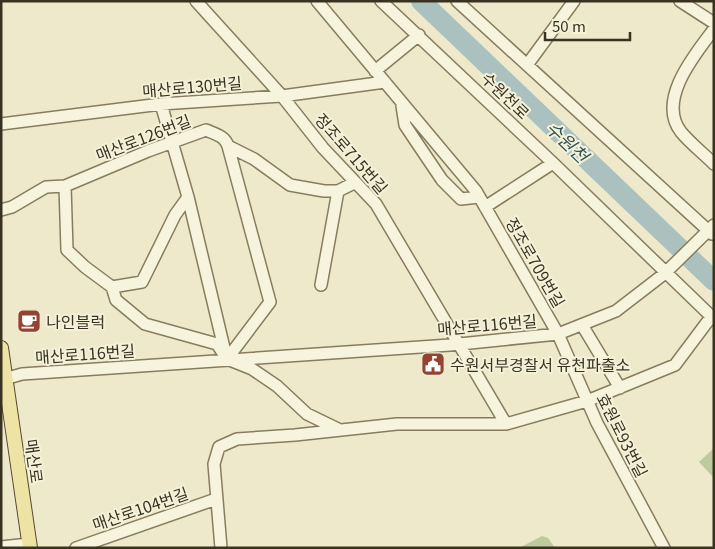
<svg xmlns="http://www.w3.org/2000/svg" width="715" height="549" font-family="Georgia,'Noto Sans KR',serif">
<rect width="100%" height="100%" fill="#ede9ca"/>
<path fill="#bdca9e" d="M 713,449 L 714,450 L 714,478 L 699,462 Z
M 542,536 L 548,538 L 555,548 L 519,548 Z"/>
<g fill="none" stroke-linecap="round" stroke-linejoin="round">
<path stroke="#aac1bf" stroke-width="20" d="M 421,1 L 714,281"/>
<g stroke="#887c5f" stroke-width="14">
<path id="minor" d="M 196,1 L 282,96 L 323,148 L 376,204 L 506,424
M 317,1 L 476,191 L 558,334 L 597,423 L 664,548
M 381,1 L 553,163 L 714,319
M 457,1 L 712,234
M 680,1 L 714,23
M 714,29 C 696,53 656,100 681,132 C 690,143 703,153 714,164
M 527,65 L 574,1
M 375,71 L 419,35
M 161,104 L 188,197 L 225,352
M 402,106 L 405,125 L 413,137 L 442,180 L 461,199 L 479,197
M 1,124 L 161,104 L 282,96 L 385,82
M 65,186 L 67,250 L 85,267 L 112,287 L 142,282 L 175,215 L 188,197
M 485,207 L 553,163
M 1,210 L 12,207 L 46,187 L 65,186 L 148,151 L 206,130 C 215,134 225,136 228,146 L 254,159 L 290,185 L 324,191 L 338,191
M 321,285 L 338,191 L 354,183
M 112,287 L 116,300 L 145,324 L 217,344 L 227,359 L 252,369 L 277,386 L 307,414 L 338,429
M 582,325 L 620,388
M 227,359 L 270,302 L 228,146
M 1,380 L 22,374 L 450,345 L 558,334 L 616,311 L 664,274 L 714,225
M 1,547 L 29,544
M 76,548 L 216,499
M 221,548 L 214,464 L 219,447 L 237,439 L 295,435 L 397,424 L 506,424 L 587,401 L 675,365 L 711,317"/>
</g>
<g stroke="#574a32" stroke-width="16">
<path id="major" d="M 1,348 L 30,548"/>
</g>
<use href="#minor" stroke="#f7f4dd" stroke-width="11"/>
<use href="#major" stroke="#ede3a5" stroke-width="14"/>
</g>
<defs>
<g id="cafe-square" transform="scale(1.25)"><rect x="-9" y="-9" width="18" height="18" rx="4" fill="#944332" stroke="#f4f1d9"/><path d="M-5.5-4.5H6V0H3Q3 3.5 0 3.5H-2.5Q-5.5 3.5-5.5 0ZM3-3.2v2h1.7v-2ZM-6 4.5H4V6H-6Z" fill="#fff"/></g>
<g id="civic-square" transform="scale(1.25)"><rect x="-9" y="-9" width="18" height="18" rx="4" fill="#944332" stroke="#f4f1d9"/><path d="M-.6-6.5H3V-4.5H.6V-3L4-1V1h2V6H-6V1h2V-1L-.6-3ZM-1.2 2.5V6h2.4V2.5Z" fill="#fff"/></g>
</defs>
<g fill-rule="evenodd">
<use href="#cafe-square" x="29" y="321"/>
<use href="#civic-square" x="433" y="364"/>
</g>
<g text-anchor="middle" dominant-baseline="central" stroke-width="4" stroke-linejoin="round" paint-order="stroke">
<g font-size="16" fill="#3a3221" stroke="#f4f1d9">
<text transform="translate(192 86) rotate(-5)">매산로130번길</text>
<text transform="translate(506 95) rotate(44)">수원천로</text>
<text transform="translate(143 137) rotate(-21)">매산로126번길</text>
<text transform="translate(352 153) rotate(49)">정조로715번길</text>
<text transform="translate(536 262) rotate(60)">정조로709번길</text>
<text transform="translate(487 324) rotate(-5)">매산로116번길</text>
<text transform="translate(85 353) rotate(-4)">매산로116번길</text>
<text transform="translate(623 435) rotate(63)">효원로93번길</text>
<text transform="translate(35 461) rotate(82)">매산로</text>
<text transform="translate(140 508) rotate(-19)">매산로104번길</text>
</g>
<g font-size="16" fill="#3a3221" stroke="#f4f1d9" text-anchor="start">
<text x="46" y="321">나인블럭</text>
<text x="450" y="364">수원서부경찰서 유천파출소</text>
</g>
<g font-size="18" font-style="italic" fill="#325458" stroke="#f4f1d9">
<text transform="translate(568 141) rotate(44)">수원천</text>
</g>
</g>
<rect width="715" height="549" fill="none" stroke="#3a3221" stroke-width="5"/>
<path d="M545 32v8h85v-8" fill="none" stroke="#3a3221" stroke-width="2.5"/>
<text x="552" y="32" font-size="15" fill="#3a3221" stroke="#f4f1d9" stroke-width="4" paint-order="stroke">50 m</text>
</svg>
